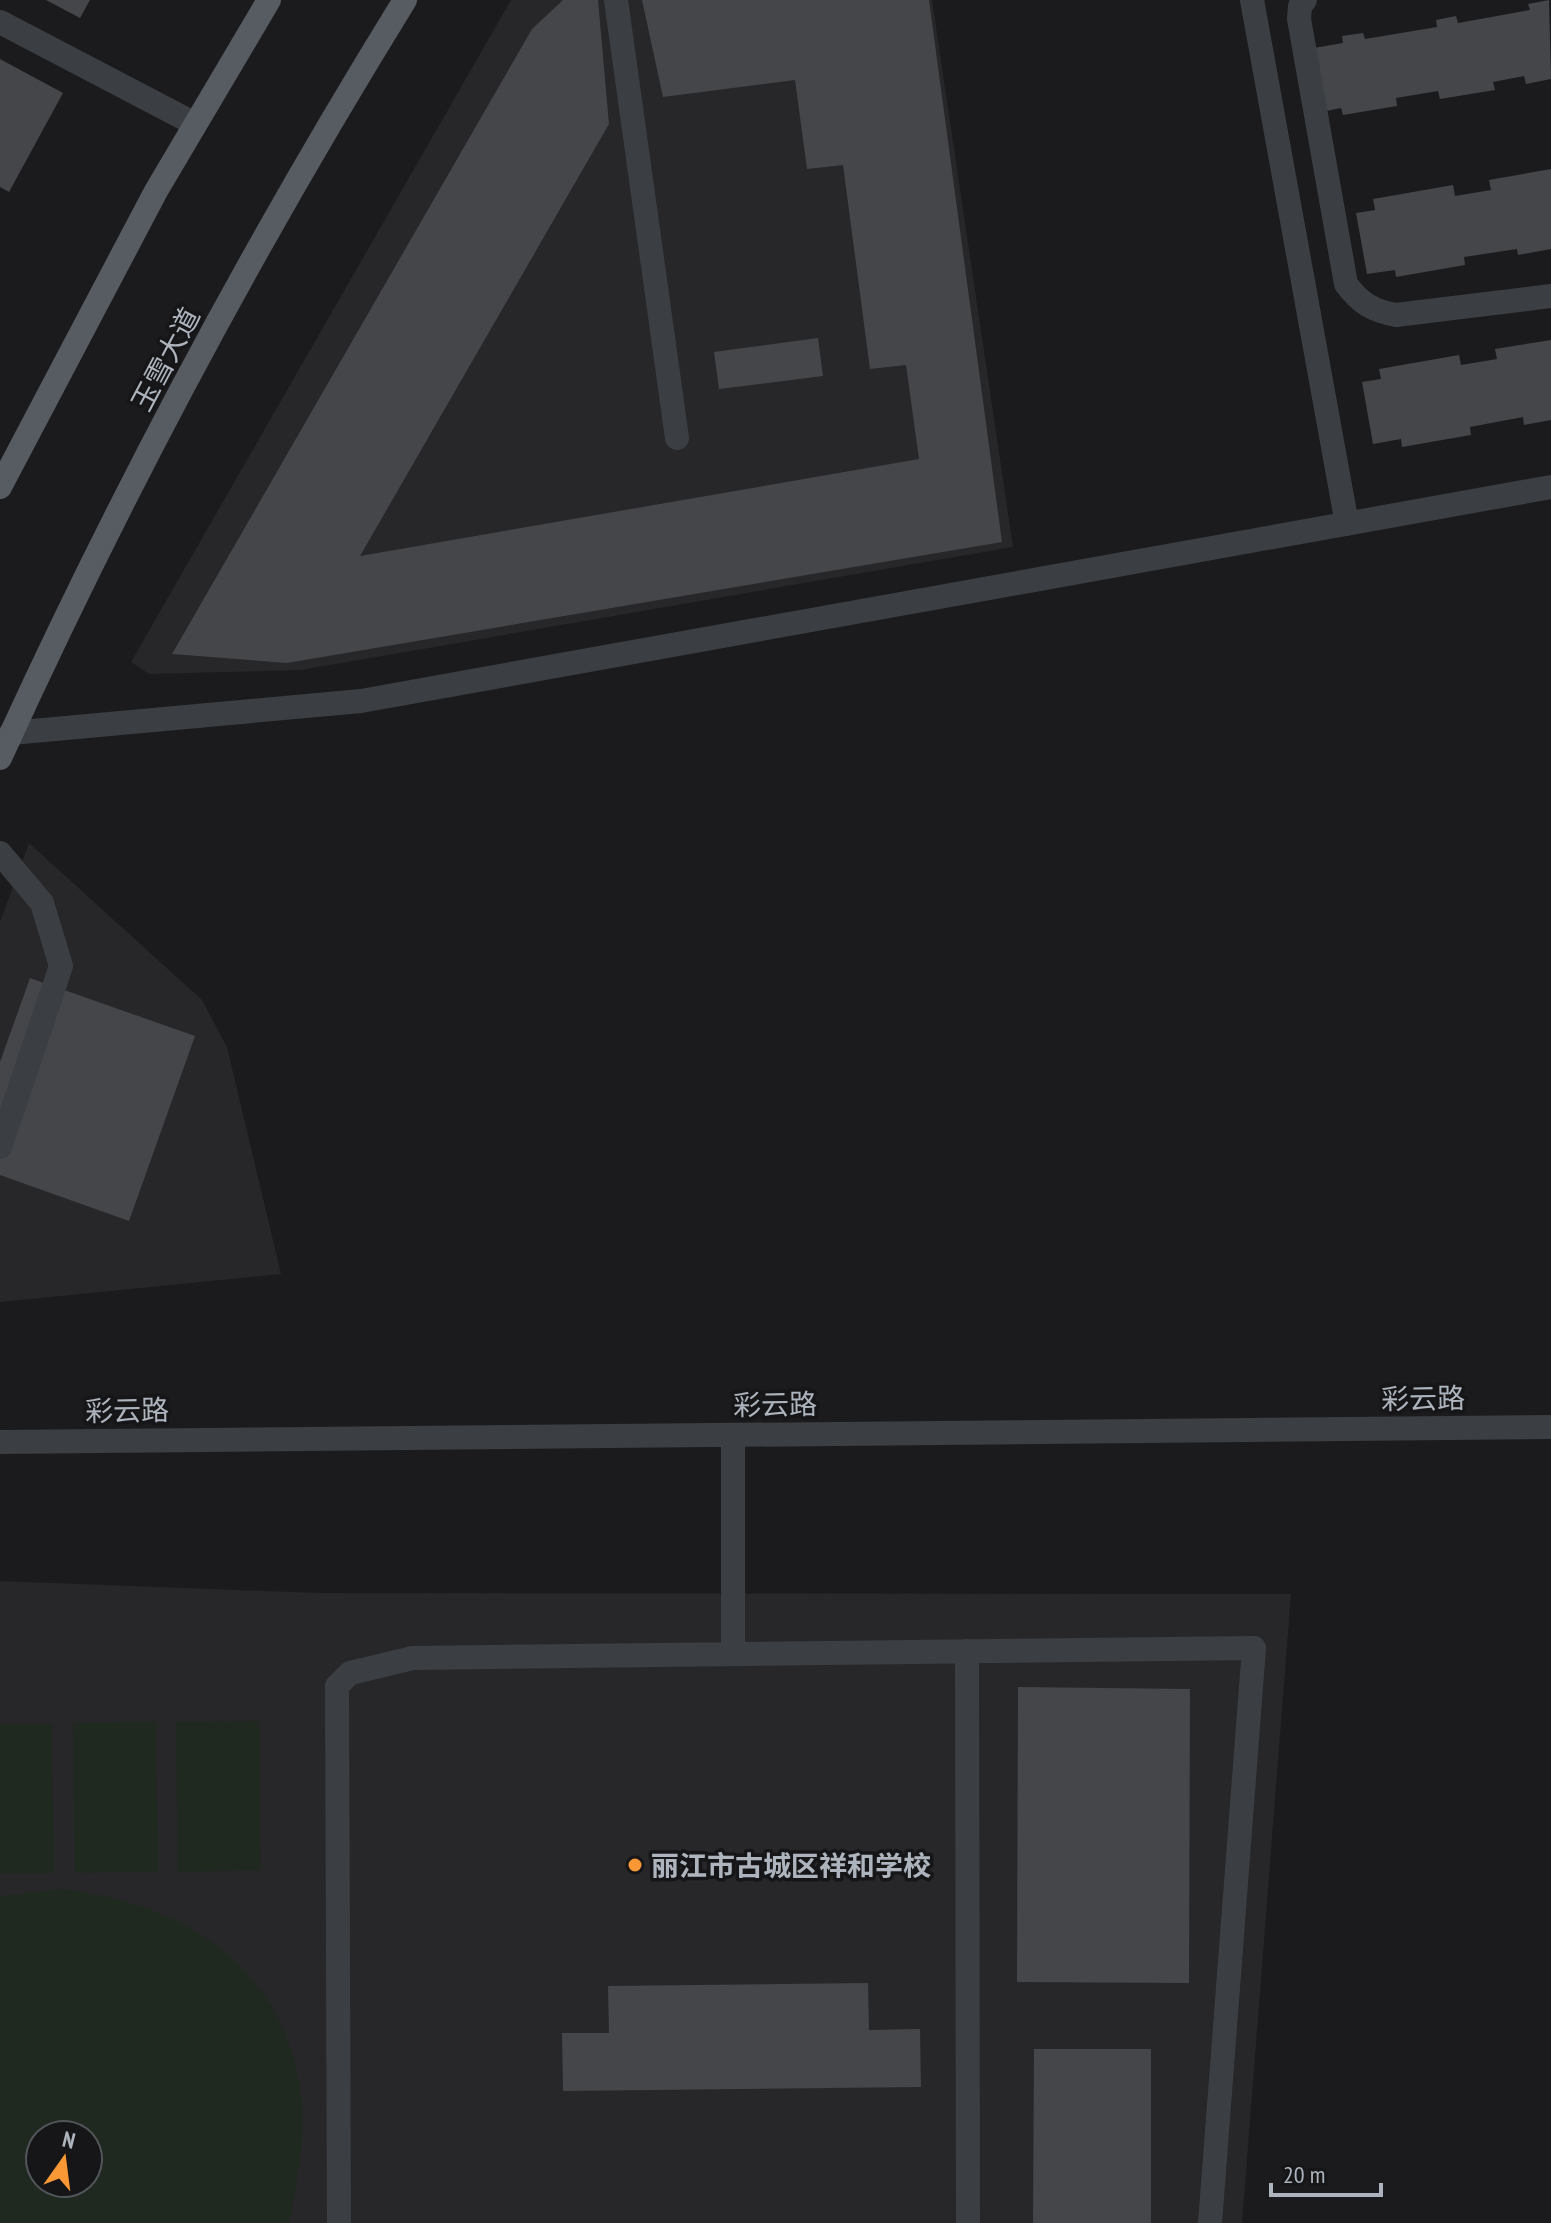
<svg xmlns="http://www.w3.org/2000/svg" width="1551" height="2223" font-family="'PT Sans Narrow','Noto Sans SC',sans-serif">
<rect width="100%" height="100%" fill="#1b1b1d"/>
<path fill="#27272a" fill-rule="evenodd" d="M 511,0 L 932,0 L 1013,547 L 301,670 L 149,674 L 131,662 Z
M 29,843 L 202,1000 L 227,1047 L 281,1274 L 0,1302 L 0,922 Z
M 0,1581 L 319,1593 L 1291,1594 L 1242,2223 L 0,2223 ZM 40,2135 L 88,2135 L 88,2183 L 40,2183 Z"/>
<path fill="#202920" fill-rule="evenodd" d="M 259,1721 L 261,1870 L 178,1872 L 176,1722 Z
M 156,1722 L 158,1872 L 75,1873 L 73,1723 Z
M 52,1723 L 54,1873 L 0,1874 L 0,1724 Z
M 61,1889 C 182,1902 284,1965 301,2095 C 307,2137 296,2181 290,2223 L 0,2223 L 0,1896 ZM 40,2135 L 88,2135 L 88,2183 L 40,2183 Z"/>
<path fill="#45464a" d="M 46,0 L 90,0 L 80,18 Z
M 563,0 L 598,0 L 609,124 L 360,556 L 919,459 L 906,365 L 870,369 L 843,165 L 807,169 L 795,80 L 663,97 L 642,0 L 929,0 L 1002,542 L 287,663 L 172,654 L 532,29 Z
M 1549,0 L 1551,79 L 1526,84 L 1524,76 L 1493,82 L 1495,90 L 1440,99 L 1438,91 L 1396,98 L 1397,106 L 1343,115 L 1341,108 L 1326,111 L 1314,48 L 1343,43 L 1342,36 L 1363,33 L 1365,39 L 1437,27 L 1436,20 L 1456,16 L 1458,23 L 1530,10 L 1528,4 Z
M 0,59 L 63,93 L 9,192 L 0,187 Z
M 1551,169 L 1551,249 L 1518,255 L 1517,249 L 1464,257 L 1465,265 L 1396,277 L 1395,270 L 1367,274 L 1356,213 L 1375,210 L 1373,199 L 1453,185 L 1455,196 L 1491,190 L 1489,180 Z
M 818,338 L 823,376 L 719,389 L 714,352 Z
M 1551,340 L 1551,420 L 1524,425 L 1523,417 L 1470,427 L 1471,435 L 1402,447 L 1401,439 L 1373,444 L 1362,382 L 1381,379 L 1379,369 L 1459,355 L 1461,365 L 1497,359 L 1495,349 Z
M 30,978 L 195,1036 L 129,1221 L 0,1175 L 0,1062 Z
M 1018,1687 L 1190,1689 L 1189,1983 L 1017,1982 Z
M 868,1983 L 869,2030 L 920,2029 L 921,2087 L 563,2091 L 562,2033 L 609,2033 L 608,1986 Z
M 1034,2049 L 1151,2049 L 1151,2223 L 1033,2223 Z"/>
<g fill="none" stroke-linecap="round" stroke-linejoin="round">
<path stroke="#3b3e42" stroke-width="24" d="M 616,0 L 677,438
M 1252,0 L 1347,524
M 1305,0 L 1300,6 L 1299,19 L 1346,284 C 1360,303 1373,311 1396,315 L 1551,296
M 0,22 L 195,124
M 11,733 L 361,701 L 1551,487
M 0,853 L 42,903 L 61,966 L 0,1147
M 0,1442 L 1551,1427
M 967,1651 L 968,2223
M 733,1654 L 733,1435
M 339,2223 L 337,1686 L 350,1673 L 413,1658 L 1254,1648 L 1210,2223"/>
<path stroke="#575b62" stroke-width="24" d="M 0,487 L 156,191 L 269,0
M 0,758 C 119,497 254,244 405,0"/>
</g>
<circle fill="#fa9836" stroke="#161618" stroke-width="3" cx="635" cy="1865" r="8"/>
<g text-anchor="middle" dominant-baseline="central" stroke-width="7" stroke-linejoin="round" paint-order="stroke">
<g font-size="28" fill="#adb4bd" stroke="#161618">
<text transform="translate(165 359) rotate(-62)">玉雪大道</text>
<text transform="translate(1423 1398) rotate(-1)">彩云路</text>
<text transform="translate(775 1404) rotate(-1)">彩云路</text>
<text transform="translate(127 1410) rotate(-1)">彩云路</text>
</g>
<g font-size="28" font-weight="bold" fill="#adb4bd" stroke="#161618" text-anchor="start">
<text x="651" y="1865">丽江市古城区祥和学校</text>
</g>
</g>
<g transform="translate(64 2159) rotate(14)"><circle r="38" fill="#161618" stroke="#52555a" stroke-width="2"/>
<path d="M0-6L14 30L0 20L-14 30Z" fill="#fa9836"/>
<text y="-12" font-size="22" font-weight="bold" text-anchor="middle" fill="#adb4bd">N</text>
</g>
<path d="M1271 2183v12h110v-12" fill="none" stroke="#adb4bd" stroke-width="4"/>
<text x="1283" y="2183" font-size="24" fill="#adb4bd" stroke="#161618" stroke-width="6" paint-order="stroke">20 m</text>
</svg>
